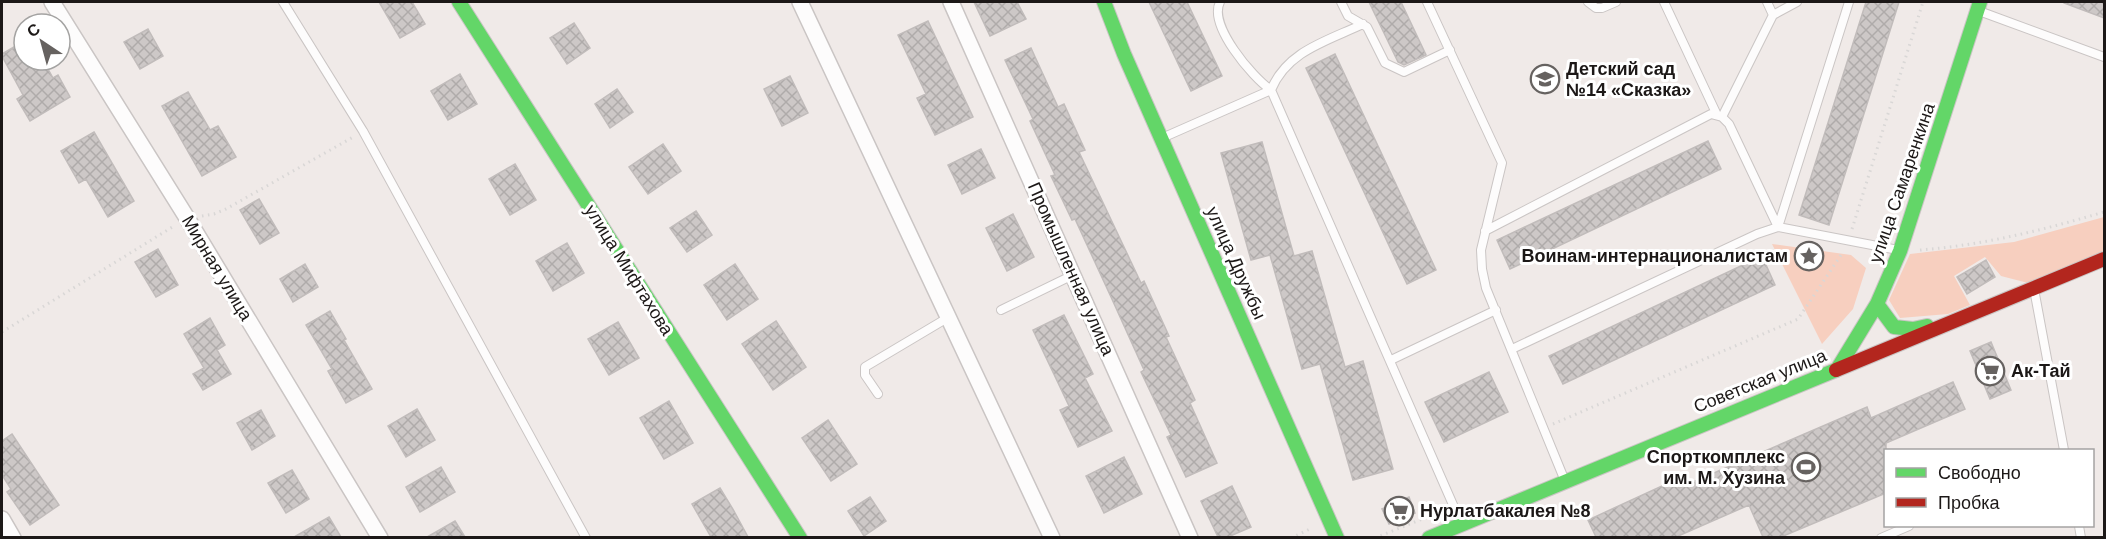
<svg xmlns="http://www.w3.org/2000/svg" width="2106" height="539" font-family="Helvetica,sans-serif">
<defs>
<pattern id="building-cross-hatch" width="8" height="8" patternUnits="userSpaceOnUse" patternTransform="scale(1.5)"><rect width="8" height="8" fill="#cdc8c7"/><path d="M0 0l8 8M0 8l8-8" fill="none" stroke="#afabaa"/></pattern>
</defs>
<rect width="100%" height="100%" fill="#f0eae8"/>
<path fill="#f7cfbf" d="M 2104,217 L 2104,255 L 2032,284 L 2001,276 L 1985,257 L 1954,276 L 1970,305 L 1948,314 L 1900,318 L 1889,300 L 1910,254 L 2014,242 Z
M 1772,244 L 1851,255 L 1866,268 L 1853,309 L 1822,344 Z"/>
<path fill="url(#building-cross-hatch)" stroke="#c1bcbb" stroke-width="1.5" d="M 379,2 L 412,2 L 425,24 L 400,38 Z
M 974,2 L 1017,2 L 1026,19 L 990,36 Z
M 1149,2 L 1187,2 L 1222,76 L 1191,91 Z
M 1369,2 L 1401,2 L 1426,55 L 1404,65 L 1398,62 Z
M 1866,2 L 1899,2 L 1829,225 L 1799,215 Z
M 2064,2 L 2104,2 L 2104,18 L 2064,3 Z
M 928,21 L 973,117 L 935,135 L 917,98 L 926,94 L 898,35 Z
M 574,23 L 590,48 L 567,64 L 550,38 Z
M 148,29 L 163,56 L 140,69 L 124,42 Z
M 24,41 L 24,60 L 43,60 L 53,78 L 58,75 L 70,97 L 30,121 L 17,99 L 23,95 L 2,56 L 2,54 Z
M 1031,48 L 1058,107 L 1064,104 L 1085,150 L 1079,152 L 1141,283 L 1144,281 L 1169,336 L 1166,337 L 1195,400 L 1190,403 L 1217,463 L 1186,477 L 1167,437 L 1171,435 L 1141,372 L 1144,370 L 1111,297 L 1075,219 L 1072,220 L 1051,176 L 1055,175 L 1030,121 L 1033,119 L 1005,60 Z
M 1335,54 L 1436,270 L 1407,284 L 1306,68 Z
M 460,74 L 477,104 L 448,120 L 431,91 Z
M 790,76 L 808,113 L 782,126 L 764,89 Z
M 617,89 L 633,112 L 610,128 L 595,104 Z
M 188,92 L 210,130 L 218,126 L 236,157 L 202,176 L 162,106 Z
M 94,132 L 134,201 L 108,217 L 86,179 L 79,183 L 61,151 Z
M 1708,141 L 1721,169 L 1510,269 L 1497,240 Z
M 1262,142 L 1294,256 L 1312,251 L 1345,367 L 1363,361 L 1393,469 L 1353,480 L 1320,364 L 1302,369 L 1270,255 L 1251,260 L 1221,153 Z
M 663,144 L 681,171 L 648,194 L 629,167 Z
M 981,149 L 995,178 L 962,194 L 948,165 Z
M 515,164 L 536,200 L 510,215 L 489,179 Z
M 259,199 L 279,233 L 260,244 L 240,210 Z
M 696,211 L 712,235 L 687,252 L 670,228 Z
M 1013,214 L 1034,257 L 1007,271 L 986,228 Z
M 567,243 L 584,273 L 553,291 L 536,261 Z
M 158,249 L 178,285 L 156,297 L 135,262 Z
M 1762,256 L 1775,285 L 1563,384 L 1549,356 Z
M 1986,260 L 1995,277 L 1967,294 L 1957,277 Z
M 305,264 L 318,287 L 293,302 L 280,279 Z
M 735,264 L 758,299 L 727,320 L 704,285 Z
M 330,311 L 346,339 L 344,340 L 372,389 L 346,403 L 328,371 L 332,369 L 306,325 Z
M 1064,315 L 1093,374 L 1085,378 L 1112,431 L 1078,447 L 1060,410 L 1069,406 L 1033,330 Z
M 210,318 L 225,345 L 217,350 L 231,374 L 203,390 L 193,374 L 204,368 L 184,334 Z
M 776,321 L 806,367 L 773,390 L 742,344 Z
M 618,322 L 639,358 L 609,375 L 588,339 Z
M 1991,342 L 2011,390 L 1990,399 L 1970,351 Z
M 1489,372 L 1508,412 L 1444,442 L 1425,402 Z
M 1953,382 L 1965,409 L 1886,443 L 1886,493 L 1781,537 L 1763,537 L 1749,505 L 1676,537 L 1596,537 L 1588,520 L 1675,480 L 1679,488 L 1867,407 L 1871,418 Z
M 669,401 L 693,443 L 664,459 L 640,418 Z
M 417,409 L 435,440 L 406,457 L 388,426 Z
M 261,410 L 275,436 L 252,450 L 237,423 Z
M 828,420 L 857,464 L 831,481 L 802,438 Z
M 12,434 L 59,505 L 30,525 L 7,492 L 11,489 L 2,475 L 2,441 Z
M 1124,457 L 1142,494 L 1104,513 L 1086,476 Z
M 441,467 L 455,492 L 420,512 L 406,487 Z
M 292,470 L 309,499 L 286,513 L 268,483 Z
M 1232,486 L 1251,527 L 1228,537 L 1218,537 L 1201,501 Z
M 720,488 L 734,511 L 748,537 L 711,537 L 692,504 Z
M 870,497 L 886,521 L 864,536 L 848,511 Z
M 1409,497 L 1415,513 L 1389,524 L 1382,509 Z
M 329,517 L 341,537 L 294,537 Z
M 455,521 L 465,537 L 427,537 Z"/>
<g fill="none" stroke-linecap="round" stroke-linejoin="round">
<g stroke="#cac5c4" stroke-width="10">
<path id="lane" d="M 283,2 L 363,131 L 586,538
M 1220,2 C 1208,25 1252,77 1271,90 C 1287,51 1327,41 1363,24
M 1341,2 L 1348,16 L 1367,27 L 1385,63 L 1404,72 L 1450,50
M 1427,2 L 1502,163 L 1481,250 L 1482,269 L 1486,288 L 1565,481
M 1588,2 L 1596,8 L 1602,8 L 1616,2
M 1664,2 L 1717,115
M 1767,2 L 1773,15
M 1979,11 L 2104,57
M 1722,117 L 1773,15 L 1797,2
M 1162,138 L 1271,90 L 1461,523
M 1778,227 L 1849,2
M 1485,231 L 1711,114 L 1722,117 L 1729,124 L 1778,227
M 2034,289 L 2064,450
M 1001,310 L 1073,275
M 1512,349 L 1757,234 L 1778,227 L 1898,250
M 1391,360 L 1496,310
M 878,394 L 865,375 L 865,367 L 949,317
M 2079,526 L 2081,538
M 1881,538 L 1909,526"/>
</g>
<g stroke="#cac5c4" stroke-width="18">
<path id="street" d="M 52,2 L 187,218 L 380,538
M 800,2 L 1052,538
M 951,2 L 1190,538
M 2,519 L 13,538"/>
</g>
<g stroke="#cac5c4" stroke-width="16">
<path id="fast" d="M 459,2 L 800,538
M 1104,2 L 1124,54 L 1337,538
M 1877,304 L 1894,327 L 1913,329 L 1927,326
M 1838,368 L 1877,304 L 1900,251 L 1980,2
M 1429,538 L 1836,370"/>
</g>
<g stroke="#cac5c4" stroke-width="16">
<path id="jam" d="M 1836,370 L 2104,259"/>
</g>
<path stroke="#d9d7d6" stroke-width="3" stroke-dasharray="1.5 4.5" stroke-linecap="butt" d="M 202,216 L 214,214 L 226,209 L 355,136
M 1852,229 L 1923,2
M 1920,250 C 1984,245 2043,230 2104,212
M 2,332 L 174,226
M 1553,424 L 1798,319 L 1843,252
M 1291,538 L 1312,528
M 1375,538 L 1442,511"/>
<use href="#lane" stroke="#fdfcfc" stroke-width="8"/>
<use href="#street" stroke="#fdfcfc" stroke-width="15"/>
<use href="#fast" stroke="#63d668" stroke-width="14"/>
<use href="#jam" stroke="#b3261e" stroke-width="14"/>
</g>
<defs>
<g id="school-ring" transform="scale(1.5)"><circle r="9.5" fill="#fff" stroke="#666260" stroke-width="1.5"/><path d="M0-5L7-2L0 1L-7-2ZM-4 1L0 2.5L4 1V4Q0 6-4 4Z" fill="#666260"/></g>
<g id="sight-ring" transform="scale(1.5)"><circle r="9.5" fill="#fff" stroke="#666260" stroke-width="1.5"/><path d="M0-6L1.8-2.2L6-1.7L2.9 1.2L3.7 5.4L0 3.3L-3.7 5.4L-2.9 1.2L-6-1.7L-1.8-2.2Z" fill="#666260"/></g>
<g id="supermarket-ring" transform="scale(1.5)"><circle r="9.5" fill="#fff" stroke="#666260" stroke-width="1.5"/><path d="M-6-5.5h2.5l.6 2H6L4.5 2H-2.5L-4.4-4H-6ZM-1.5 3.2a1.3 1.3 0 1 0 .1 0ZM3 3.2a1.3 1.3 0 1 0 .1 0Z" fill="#666260"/></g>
<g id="stadium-ring" transform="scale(1.5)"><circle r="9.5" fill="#fff" stroke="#666260" stroke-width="1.5"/><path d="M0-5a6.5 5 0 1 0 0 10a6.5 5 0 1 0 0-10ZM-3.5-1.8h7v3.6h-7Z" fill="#666260"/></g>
</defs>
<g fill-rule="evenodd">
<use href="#school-ring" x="1545" y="79"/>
<use href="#sight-ring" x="1809" y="256"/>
<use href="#supermarket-ring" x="1990" y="371"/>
<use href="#stadium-ring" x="1806" y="467"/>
<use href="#supermarket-ring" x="1399" y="511"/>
</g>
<g text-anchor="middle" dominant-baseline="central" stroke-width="6" stroke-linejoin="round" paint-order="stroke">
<g font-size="18" font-weight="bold" fill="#1c1817" stroke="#fff" text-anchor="start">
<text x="1566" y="69">Детский сад<tspan x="1566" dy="21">№14 «Сказка»</tspan></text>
<text x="1788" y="256" text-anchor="end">Воинам-интернационалистам</text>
<text x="2011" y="371">Ак-Тай</text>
<text x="1785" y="457" text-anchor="end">Спорткомплекс<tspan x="1785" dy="21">им. М. Хузина</tspan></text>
<text x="1420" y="511">Нурлатбакалея №8</text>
</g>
<g font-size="18" fill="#1c1817" stroke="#fff">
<text transform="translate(1902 183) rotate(-71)">улица Самаренкина</text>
<text transform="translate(1236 263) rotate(66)">улица Дружбы</text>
<text transform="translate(217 268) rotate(59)">Мирная улица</text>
<text transform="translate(1071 269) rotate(66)">Промышленная улица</text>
<text transform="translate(629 270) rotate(58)">улица Мифтахова</text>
<text transform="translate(1760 381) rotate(-22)">Советская улица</text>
</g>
</g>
<rect width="2106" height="539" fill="none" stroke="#1c1817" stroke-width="6"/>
<rect x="1884" y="449" width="210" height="78" fill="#ffffff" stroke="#a4a3a2" stroke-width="1.5"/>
<rect x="1896" y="468" width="30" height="9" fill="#63d668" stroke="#a4a3a2" stroke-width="1.5"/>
<text x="1938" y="479" font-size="18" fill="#1c1817">Свободно</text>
<rect x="1896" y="498" width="30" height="9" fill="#b3261e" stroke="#a4a3a2" stroke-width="1.5"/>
<text x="1938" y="509" font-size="18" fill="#1c1817">Пробка</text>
<g transform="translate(42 42) rotate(324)"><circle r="28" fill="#ffffff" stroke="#a4a3a2" stroke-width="1.5"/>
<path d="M0-4.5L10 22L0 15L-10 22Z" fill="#666260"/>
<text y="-9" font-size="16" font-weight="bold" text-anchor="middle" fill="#1c1817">С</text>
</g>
</svg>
